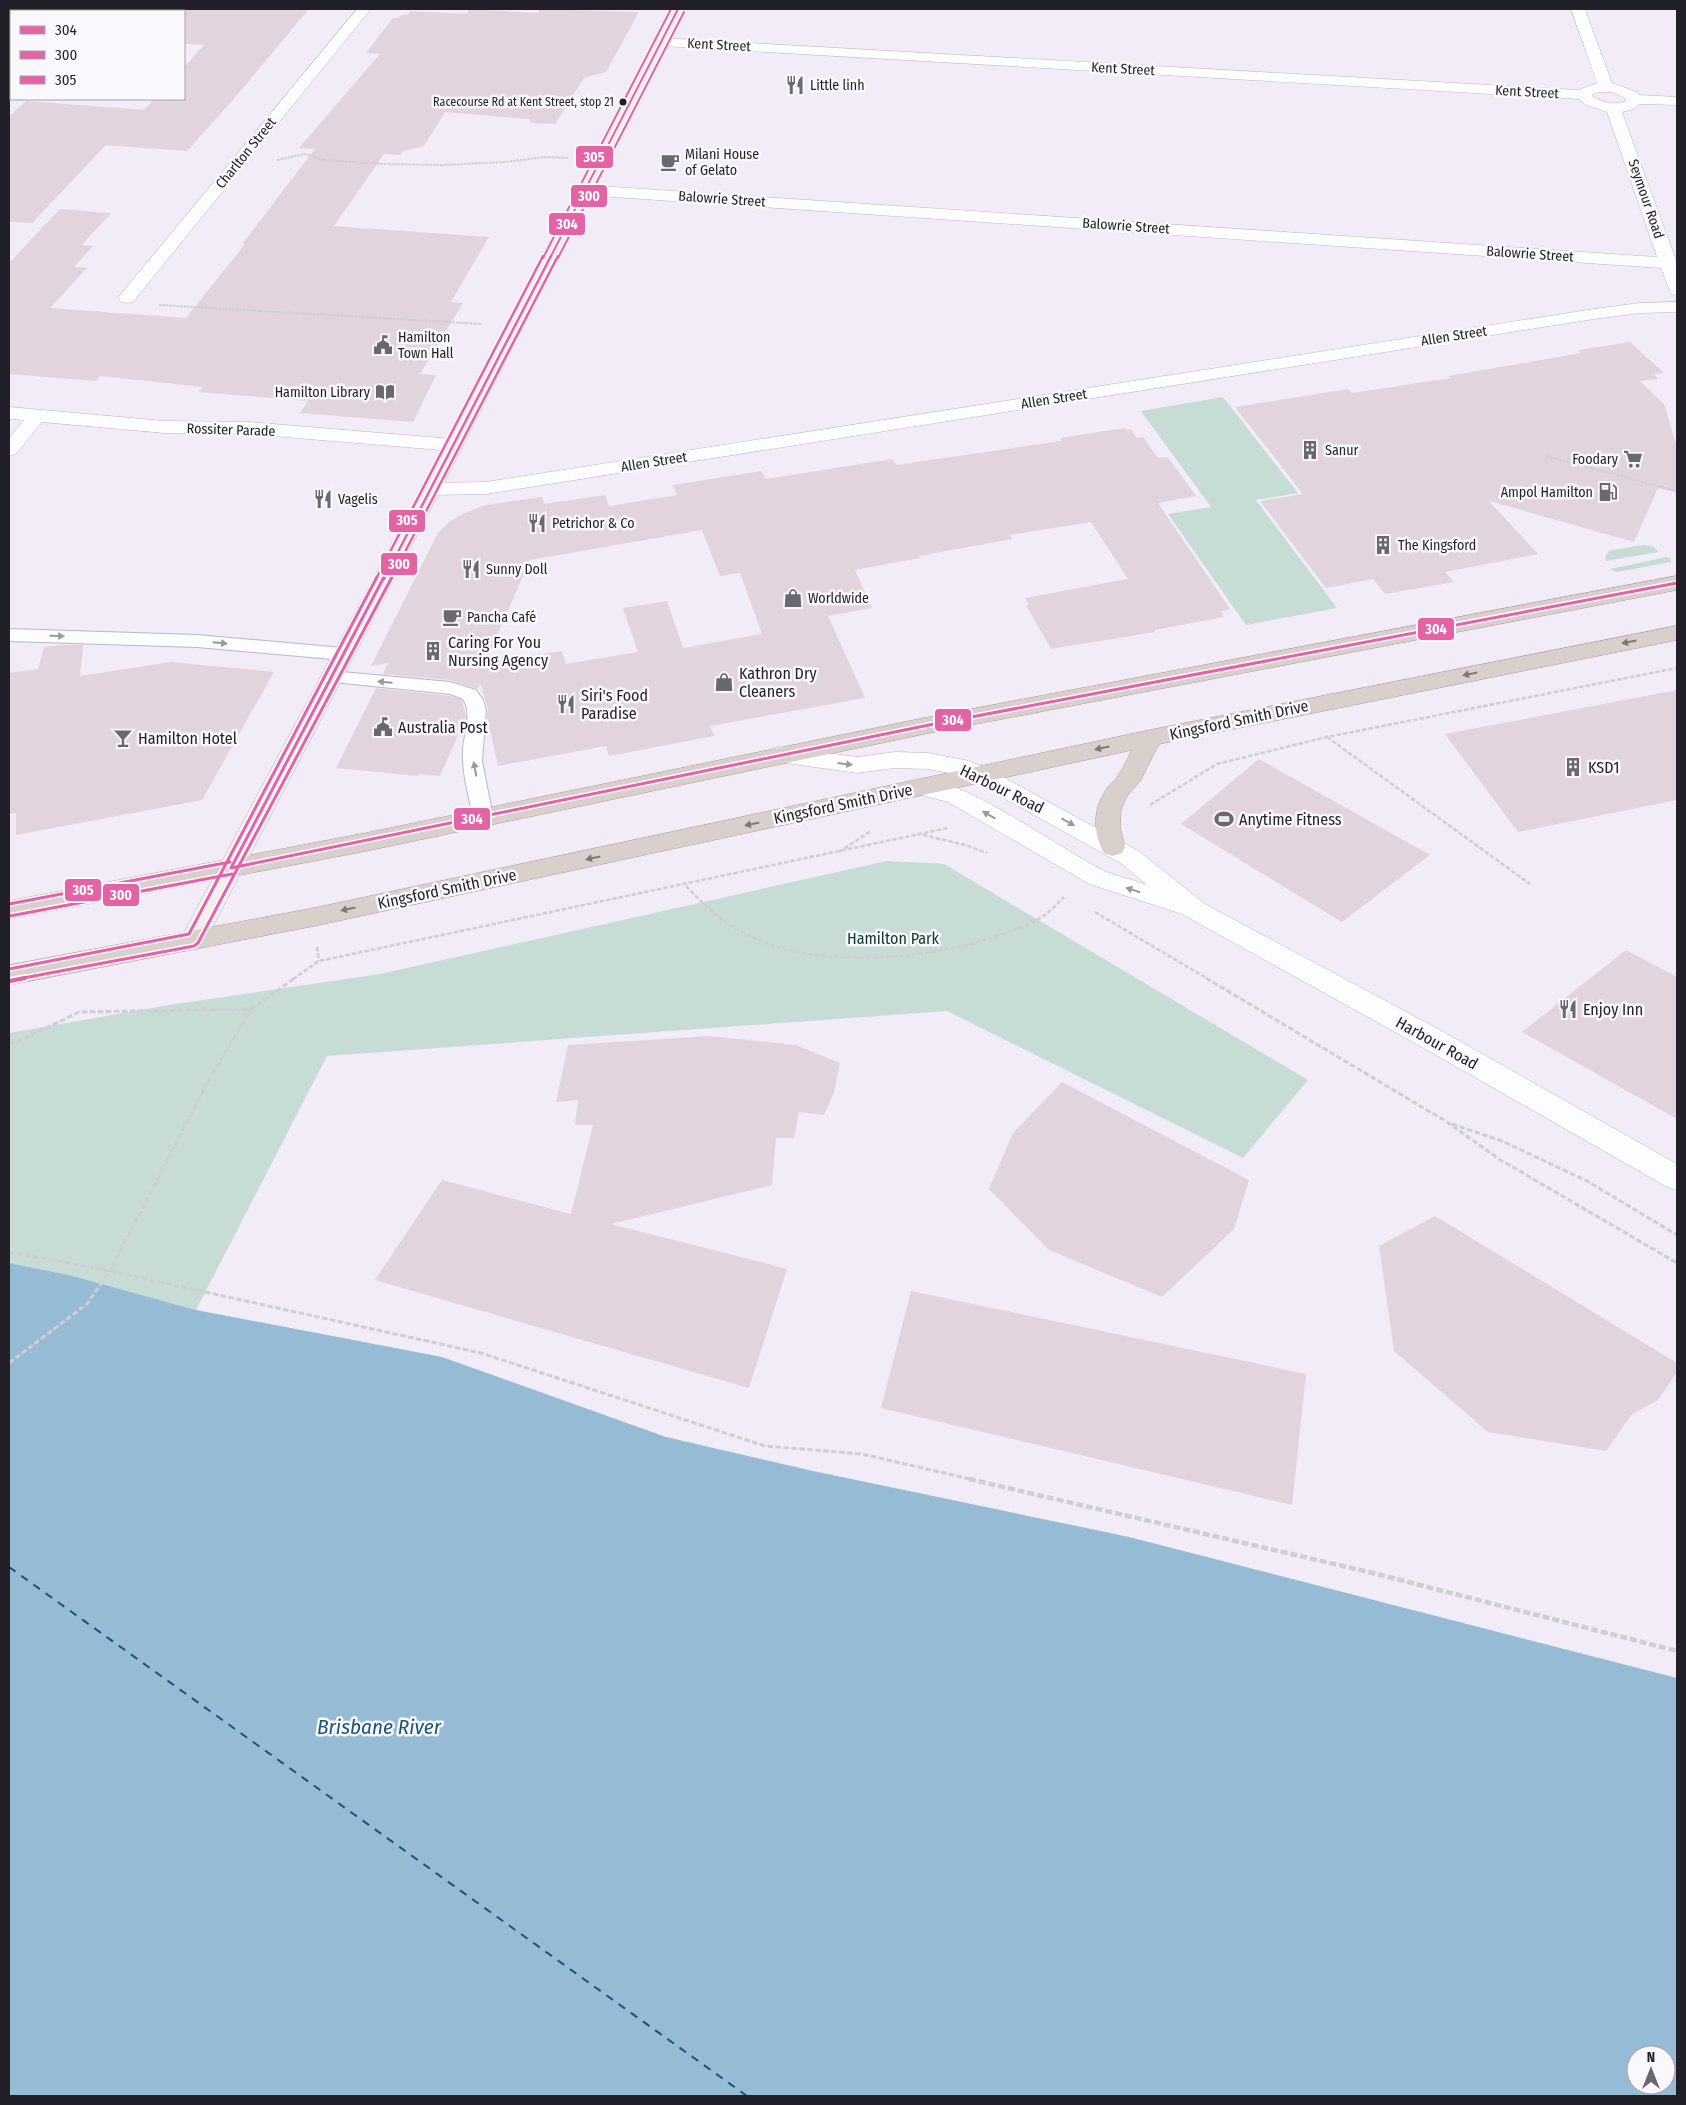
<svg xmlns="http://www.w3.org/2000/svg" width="1686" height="2105" font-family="'Fira Sans Condensed',sans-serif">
<rect width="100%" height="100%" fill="#f1ecf7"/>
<path fill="#c7dcd4" d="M 1223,397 L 1298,493 L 1256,500 L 1337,608 L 1246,625 L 1168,514 L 1211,507 L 1141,411 Z
M 1635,546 C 1643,545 1654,544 1658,552 L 1606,561 L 1605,557 L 1609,551 Z
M 1667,557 L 1671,559 L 1671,562 L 1617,572 L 1610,569 Z
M 887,861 L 944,864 L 1308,1080 L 1243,1158 L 947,1011 L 327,1056 L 196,1310 L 69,1275 L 9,1263 L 9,1033 L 169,1005 L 380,974 Z"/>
<path fill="#96bbd5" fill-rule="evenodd" d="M 9,1263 L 69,1275 L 196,1310 L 442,1357 L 666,1437 L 813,1471 L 1129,1537 L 1677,1678 L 1677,2096 L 9,2096 ZM 1636,2055 L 1666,2055 L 1666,2085 L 1636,2085 Z"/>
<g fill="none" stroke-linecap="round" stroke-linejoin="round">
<path stroke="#145778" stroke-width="2" stroke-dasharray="8 7" stroke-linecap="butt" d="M 9,1567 L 747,2096"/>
</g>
<path fill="#e1d4de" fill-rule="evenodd" d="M 184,9 L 309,9 L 232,101 L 187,151 L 106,145 L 32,223 L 9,222 L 9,117 L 26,101 L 144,110 L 154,99 L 184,99 L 184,67 L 204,45 L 184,44 Z
M 470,9 L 538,13 L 540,9 L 639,12 L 606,72 L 584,78 L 555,124 L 531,123 L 529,119 L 445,112 L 424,146 L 404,151 L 400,155 L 384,154 L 334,226 L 489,237 L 451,302 L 463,303 L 420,374 L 436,375 L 413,422 L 300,413 L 308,401 L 199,392 L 203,387 L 100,376 L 96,381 L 9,374 L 9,263 L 60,209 L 111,213 L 82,245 L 93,246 L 74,267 L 87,268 L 50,308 L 186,318 L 245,244 L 243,243 L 315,149 L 299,148 L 380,54 L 366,53 L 393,18 L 398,18 L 401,15 L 408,15 L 410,11 L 466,14 Z
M 1630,342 L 1664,373 L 1654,374 L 1658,379 L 1640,381 L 1664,404 L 1677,447 L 1677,493 L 1658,488 L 1634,542 L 1489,501 L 1538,554 L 1445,572 L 1454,582 L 1385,594 L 1373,579 L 1326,588 L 1260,501 L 1303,494 L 1235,407 L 1348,389 L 1352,393 L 1451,378 L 1449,376 L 1581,353 L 1578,350 Z
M 1125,428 L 1126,430 L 1131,429 L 1137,438 L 1143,437 L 1158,458 L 1168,457 L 1196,496 L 1158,503 L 1230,609 L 1221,611 L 1224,617 L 1154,630 L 1155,632 L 1051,649 L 1026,605 L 1029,605 L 1025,598 L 1128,579 L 1091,522 L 1010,535 L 1012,539 L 919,556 L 920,558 L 855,570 L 872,608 L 828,616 L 865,698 L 710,726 L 714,736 L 609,756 L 606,746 L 498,766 L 487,717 L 488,709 L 480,683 L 478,689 L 450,680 L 383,674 L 388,663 L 371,666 L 438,533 L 450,521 L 465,513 L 486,505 L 542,497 L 544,504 L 605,495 L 609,506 L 677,495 L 673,485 L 761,471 L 766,479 L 892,459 L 897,465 L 1061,441 L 1060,438 ZM 702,530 L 720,576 L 740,573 L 762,634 L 683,648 L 667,601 L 623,608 L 638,652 L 566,664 L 562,651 L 485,663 L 530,560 Z
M 64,645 L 83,645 L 80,676 L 171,662 L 274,672 L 202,800 L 16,835 L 16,813 L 9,814 L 9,673 L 38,669 L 44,647 Z
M 376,688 L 450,696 L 462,700 L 466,717 L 440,776 L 419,774 L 418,776 L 336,768 Z
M 1677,690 L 1677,800 L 1518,832 L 1445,734 Z
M 1259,759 L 1430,855 L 1342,922 L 1181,824 Z
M 1626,950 L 1677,977 L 1677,1119 L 1522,1032 Z
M 710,1036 L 796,1045 L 840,1063 L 834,1092 L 824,1115 L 799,1112 L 794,1138 L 776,1138 L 772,1185 L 611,1224 L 787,1269 L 749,1388 L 375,1280 L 442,1180 L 571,1214 L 593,1125 L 575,1125 L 578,1100 L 556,1102 L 568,1045 Z
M 1062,1082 L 1249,1180 L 1234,1229 L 1162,1297 L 1049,1250 L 989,1189 L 1013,1133 Z
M 1435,1216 L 1677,1363 L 1677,1372 L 1658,1400 L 1631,1415 L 1606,1451 L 1488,1432 L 1394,1351 L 1379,1246 Z
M 911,1291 L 1306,1374 L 1292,1505 L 881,1408 Z"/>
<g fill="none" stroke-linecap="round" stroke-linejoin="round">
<g stroke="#bcb8c2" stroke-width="2">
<path id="lane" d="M 9,629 L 197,635 L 343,648 L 349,650 L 352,654 L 349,658 L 343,660 L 197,647 L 9,641 Z
M 331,671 L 450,682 L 476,690 L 483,700 L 486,710 L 482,761 L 493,817 L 490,822 L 483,824 L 476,822 L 473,817 C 469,796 462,774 463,752 C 463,736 473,713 463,699 L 450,694 L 324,681 L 322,677 L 324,673 Z"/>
</g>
<g stroke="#bcb8c2" stroke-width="1">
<path id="street" d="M 63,9 L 78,9 L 76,11 L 61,11 Z
M 357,9 L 371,9 L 133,302 L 127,303 L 121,302 L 118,298 L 121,294 Z
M 1571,9 L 1585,9 L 1612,83 L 1637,92 L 1639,95 L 1677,97 L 1677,105 L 1640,104 L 1634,109 L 1622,112 L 1677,263 L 1677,295 L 1671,294 L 1661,268 L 584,195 L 578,193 L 576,190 L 578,187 L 584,185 L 1657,257 L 1607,112 L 1586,105 L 1579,99 L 662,46 L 657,45 L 655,42 L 657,39 L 662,38 L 1578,90 L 1597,83 ZM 1600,92 L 1612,92 L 1625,98 L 1626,101 C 1616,106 1603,102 1593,97 L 1592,94 Z
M 9,58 L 11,58 L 11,68 L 9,68 Z
M 1677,302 L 1677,312 L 1640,313 L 1594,319 L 486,494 L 431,495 L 424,493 L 421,489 L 424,485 L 431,483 L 486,482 L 1594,309 L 1640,303 Z
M 9,407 L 165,421 L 249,422 L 453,439 L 460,441 L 463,445 L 460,449 L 453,451 L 249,434 L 165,433 L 42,422 L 16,454 L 9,456 L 9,438 L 24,420 L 9,419 Z
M 780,747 L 857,757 L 895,752 L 928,753 L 965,760 L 987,768 L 1140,852 L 1205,904 L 1440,1030 L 1677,1164 L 1677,1190 L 1667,1187 L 1420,1046 L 1182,914 L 1089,884 L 948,802 L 914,793 L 910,787 L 914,781 C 955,769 1064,853 1107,872 C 1120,877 1134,880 1147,885 L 1122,864 L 971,780 L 960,775 L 928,769 L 895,768 L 857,773 L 772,761 L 768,755 L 772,749 Z"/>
</g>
<g stroke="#bcb8c2" stroke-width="1">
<path id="secondary" d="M 671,9 L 685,9 L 441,489 L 202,947 L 193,950 L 184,947 L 180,940 L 421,489 Z"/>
</g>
<g stroke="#aa9d9d" stroke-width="1">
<path id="highway" d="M 1677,576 L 1677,590 L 929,733 L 366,851 L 9,919 L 9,901 L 366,833 L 929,717 Z
M 1677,626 L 1677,640 L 1159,744 L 1140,781 L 1127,796 L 1121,809 L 1120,827 L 1125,847 L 1122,853 L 1113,856 L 1104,853 C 1092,832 1093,805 1109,786 C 1112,782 1117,779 1119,774 C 1124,767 1128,758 1132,750 L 314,926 L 9,985 L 9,965 L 314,908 L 1150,730 Z"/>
</g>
<path stroke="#cfced2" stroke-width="2" stroke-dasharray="2.5 1" stroke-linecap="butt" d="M 277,160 L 305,154 L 324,160 L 383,164 L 443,165 L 505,162 L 545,157 L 569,158
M 159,305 L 482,324
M 1546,456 L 1677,491"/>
<path stroke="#cfced2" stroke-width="2.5" stroke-dasharray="4.5 2" stroke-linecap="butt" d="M 1327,737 L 1530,884
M 1150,805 L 1217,764 L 1327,737 L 1677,668
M 923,835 L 965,845 L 987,853
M 839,852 L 871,831
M 686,886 C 713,914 731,930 769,944 C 842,972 973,955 1042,917 C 1050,912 1057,904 1064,897
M 1095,912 L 1208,979
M 317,947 L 319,961
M 293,979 L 319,961 L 948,828"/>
<path stroke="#cfced2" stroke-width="3" stroke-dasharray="5.5 2.5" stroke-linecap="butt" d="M 1206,978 L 1447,1122 L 1499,1159 L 1677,1263
M 9,1044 L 22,1040 L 79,1012 L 251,1009 L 295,978
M 1452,1124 L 1502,1141 L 1587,1181 L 1677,1235
M 9,1252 L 110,1271 L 481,1353 L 765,1446 L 862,1454 L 974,1480
M 9,1363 L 87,1304 L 110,1271 L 210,1078 L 251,1009"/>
<path stroke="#cfced2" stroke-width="4.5" stroke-dasharray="7 3" stroke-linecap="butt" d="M 969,1479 L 1373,1573 L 1677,1651"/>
<use href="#lane" fill="#fdfcfe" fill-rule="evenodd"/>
<use href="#street" fill="#fdfcfe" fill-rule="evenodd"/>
<use href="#secondary" fill="#f2efee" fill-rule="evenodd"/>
<use href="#highway" fill="#d9d0cc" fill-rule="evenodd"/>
<g stroke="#fbf8fd" stroke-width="4">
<path id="bus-1-far2" d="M 550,258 L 678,9"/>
</g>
<g stroke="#fbf8fd" stroke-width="5">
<path id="bus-1-far1" d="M 384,579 L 551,256"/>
</g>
<g stroke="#fbf8fd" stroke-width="6">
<path id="bus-1" d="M 231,868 L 929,725 L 1677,583
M 231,868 L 384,577"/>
</g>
<g stroke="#fbf8fd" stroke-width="4">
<path id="bus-2-far3" d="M 558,258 L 684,12"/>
</g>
<g stroke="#fbf8fd" stroke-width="5">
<path id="bus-2-far2" d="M 391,579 L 558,256"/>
</g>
<g stroke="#fbf8fd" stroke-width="6">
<path id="bus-2-far1" d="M 10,916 L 232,874
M 18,979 L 194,946 L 198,943 L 392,577"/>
</g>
<g stroke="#fbf8fd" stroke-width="8">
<path id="bus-2" d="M 10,981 L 25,978"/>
</g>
<g stroke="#fbf8fd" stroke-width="4">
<path id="bus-3-far2" d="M 543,258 L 671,9"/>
</g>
<g stroke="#fbf8fd" stroke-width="5">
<path id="bus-3-far1" d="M 376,579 L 543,256"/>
</g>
<g stroke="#fbf8fd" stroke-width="6">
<path id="bus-3" d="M 9,904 L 230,862
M 9,969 L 189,934 L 377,577"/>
</g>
<use href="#bus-1-far2" stroke="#e463a4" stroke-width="2"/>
<use href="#bus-1-far1" stroke="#e463a4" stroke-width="2.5"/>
<use href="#bus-1" stroke="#e463a4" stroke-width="3"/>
<use href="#bus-2-far3" stroke="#e463a4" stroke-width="2"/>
<use href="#bus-2-far2" stroke="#e463a4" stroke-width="2.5"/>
<use href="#bus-2-far1" stroke="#e463a4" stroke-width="3"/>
<use href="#bus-2" stroke="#e463a4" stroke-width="4"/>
<use href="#bus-3-far2" stroke="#e463a4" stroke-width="2"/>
<use href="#bus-3-far1" stroke="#e463a4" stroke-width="2.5"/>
<use href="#bus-3" stroke="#e463a4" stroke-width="3"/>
</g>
<defs><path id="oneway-solid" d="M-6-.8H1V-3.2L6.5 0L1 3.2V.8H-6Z" transform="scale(1.25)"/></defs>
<g fill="#9b999e">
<use href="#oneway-solid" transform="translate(57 636) rotate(1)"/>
<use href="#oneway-solid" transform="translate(220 643) rotate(5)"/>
<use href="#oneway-solid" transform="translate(385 682) rotate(-175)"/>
<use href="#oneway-solid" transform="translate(845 764) rotate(7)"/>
<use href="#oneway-solid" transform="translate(475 769) rotate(-100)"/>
<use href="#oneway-solid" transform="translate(989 815) rotate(-151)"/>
<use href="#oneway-solid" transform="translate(1068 822) rotate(29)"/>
<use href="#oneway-solid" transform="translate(1133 890) rotate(-162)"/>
</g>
<g fill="#7e787a">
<use href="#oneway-solid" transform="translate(1629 642) rotate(169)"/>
<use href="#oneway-solid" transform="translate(1470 674) rotate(169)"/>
<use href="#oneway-solid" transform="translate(1102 748) rotate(168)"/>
<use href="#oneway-solid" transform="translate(752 824) rotate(168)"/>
<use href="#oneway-solid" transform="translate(593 858) rotate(168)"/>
<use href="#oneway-solid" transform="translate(348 909) rotate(168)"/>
</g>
<defs>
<g id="restaurant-bare" transform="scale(1.5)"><path d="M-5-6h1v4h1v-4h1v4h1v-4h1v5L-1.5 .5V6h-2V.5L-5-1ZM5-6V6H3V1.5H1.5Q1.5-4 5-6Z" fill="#6b6770" stroke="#fbf8fd" stroke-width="2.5" paint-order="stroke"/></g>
<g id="cafe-bare" transform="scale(1.5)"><path d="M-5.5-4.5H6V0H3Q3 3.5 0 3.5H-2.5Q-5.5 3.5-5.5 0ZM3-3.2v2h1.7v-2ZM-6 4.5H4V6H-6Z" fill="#6b6770" stroke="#fbf8fd" stroke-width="2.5" paint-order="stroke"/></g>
<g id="civic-bare" transform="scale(1.5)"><path d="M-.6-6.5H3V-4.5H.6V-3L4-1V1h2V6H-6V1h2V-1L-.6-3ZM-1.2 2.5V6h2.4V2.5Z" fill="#6b6770" stroke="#fbf8fd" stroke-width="2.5" paint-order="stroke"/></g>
<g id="library-bare" transform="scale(1.5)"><path d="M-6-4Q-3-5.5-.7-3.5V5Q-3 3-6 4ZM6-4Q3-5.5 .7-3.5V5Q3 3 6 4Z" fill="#6b6770" stroke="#fbf8fd" stroke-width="2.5" paint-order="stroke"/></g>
<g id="building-bare" transform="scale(1.5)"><path d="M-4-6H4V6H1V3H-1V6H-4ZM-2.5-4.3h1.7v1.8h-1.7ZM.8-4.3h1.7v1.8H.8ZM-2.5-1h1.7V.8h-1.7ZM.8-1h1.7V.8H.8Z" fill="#6b6770" stroke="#fbf8fd" stroke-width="2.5" paint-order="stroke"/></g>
<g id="supermarket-bare" transform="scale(1.5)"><path d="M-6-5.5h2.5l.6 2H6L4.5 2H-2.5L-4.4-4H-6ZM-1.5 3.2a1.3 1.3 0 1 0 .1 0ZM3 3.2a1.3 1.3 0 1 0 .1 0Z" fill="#6b6770" stroke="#fbf8fd" stroke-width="2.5" paint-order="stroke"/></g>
<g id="fuel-bare" transform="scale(1.5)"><path d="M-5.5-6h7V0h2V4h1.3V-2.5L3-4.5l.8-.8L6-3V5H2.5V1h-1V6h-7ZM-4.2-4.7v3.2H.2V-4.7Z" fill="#6b6770" stroke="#fbf8fd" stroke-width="2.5" paint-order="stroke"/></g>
<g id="shop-bare" transform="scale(1.5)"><path d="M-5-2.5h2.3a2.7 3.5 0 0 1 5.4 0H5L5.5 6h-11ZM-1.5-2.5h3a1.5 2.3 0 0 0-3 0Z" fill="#6b6770" stroke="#fbf8fd" stroke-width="2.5" paint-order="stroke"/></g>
<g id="bar-bare" transform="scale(1.5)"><path d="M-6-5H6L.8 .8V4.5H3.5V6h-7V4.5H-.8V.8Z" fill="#6b6770" stroke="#fbf8fd" stroke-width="2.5" paint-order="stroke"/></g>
<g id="stadium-bare" transform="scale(1.5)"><path d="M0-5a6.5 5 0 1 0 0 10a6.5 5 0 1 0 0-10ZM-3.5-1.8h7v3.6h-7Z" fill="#6b6770" stroke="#fbf8fd" stroke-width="2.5" paint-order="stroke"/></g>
</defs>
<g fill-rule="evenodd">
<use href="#restaurant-bare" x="795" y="85"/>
<use href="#cafe-bare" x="670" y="162"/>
<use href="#civic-bare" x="383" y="345"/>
<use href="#library-bare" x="385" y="392"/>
<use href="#building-bare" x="1310" y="450"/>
<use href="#supermarket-bare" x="1633" y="459"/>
<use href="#fuel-bare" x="1608" y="492"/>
<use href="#restaurant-bare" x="323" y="499"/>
<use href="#restaurant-bare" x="537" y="523"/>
<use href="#building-bare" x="1383" y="545"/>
<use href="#restaurant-bare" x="471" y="569"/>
<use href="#shop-bare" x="793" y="598"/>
<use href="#cafe-bare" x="452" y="617"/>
<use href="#building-bare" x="433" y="651"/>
<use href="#shop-bare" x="724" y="682"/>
<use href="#restaurant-bare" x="566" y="704"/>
<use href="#civic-bare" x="383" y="727"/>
<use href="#bar-bare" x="123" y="738"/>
<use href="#building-bare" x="1573" y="767"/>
<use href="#stadium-bare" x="1224" y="819"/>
<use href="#restaurant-bare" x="1568" y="1009"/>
</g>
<circle fill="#231f28" stroke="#fbf8fd" stroke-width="2" cx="623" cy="102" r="4.5"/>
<g text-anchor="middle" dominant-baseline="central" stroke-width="5" stroke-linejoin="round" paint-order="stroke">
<g font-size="12" fill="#231f28" stroke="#fbf8fd" text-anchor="end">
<text x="614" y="102">Racecourse Rd at Kent Street, stop 21</text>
</g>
<g font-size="14" fill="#231f28" stroke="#fbf8fd">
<text transform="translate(719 45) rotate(3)">Kent Street</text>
<text transform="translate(1123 69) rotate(3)">Kent Street</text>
<text transform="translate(1527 92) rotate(3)">Kent Street</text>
<text transform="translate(246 153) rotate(-51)">Charlton Street</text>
<text transform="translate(722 199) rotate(4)">Balowrie Street</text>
<text transform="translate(1646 199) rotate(71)">Seymour Road</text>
<text transform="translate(1126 226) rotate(4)">Balowrie Street</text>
<text transform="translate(1530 254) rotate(4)">Balowrie Street</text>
<text transform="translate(1454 336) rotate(-9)">Allen Street</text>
<text transform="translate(1054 399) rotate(-9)">Allen Street</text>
<text transform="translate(231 430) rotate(2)">Rossiter Parade</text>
<text transform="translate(654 462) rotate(-9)">Allen Street</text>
</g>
<g font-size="14" fill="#231f28" stroke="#fbf8fd" text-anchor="start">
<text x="810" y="85">Little linh</text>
<text x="685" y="154">Milani House<tspan x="685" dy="16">of Gelato</tspan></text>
<text x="398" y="337">Hamilton<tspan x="398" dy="16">Town Hall</tspan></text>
<text x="370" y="392" text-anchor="end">Hamilton Library</text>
<text x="1325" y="450">Sanur</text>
<text x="1618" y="459" text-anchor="end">Foodary</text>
<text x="1593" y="492" text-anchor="end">Ampol Hamilton</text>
<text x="338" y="499">Vagelis</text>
<text x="552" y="523">Petrichor &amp; Co</text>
<text x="1398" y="545">The Kingsford</text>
<text x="486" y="569">Sunny Doll</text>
<text x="808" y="598">Worldwide</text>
<text x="467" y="617">Pancha Café</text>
</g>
<g font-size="16" fill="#231f28" stroke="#fbf8fd" text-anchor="start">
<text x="448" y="642">Caring For You<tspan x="448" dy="18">Nursing Agency</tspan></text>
<text x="739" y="673">Kathron Dry<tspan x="739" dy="18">Cleaners</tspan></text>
<text x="581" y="695">Siri's Food<tspan x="581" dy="18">Paradise</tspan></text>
<text x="398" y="727">Australia Post</text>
<text x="138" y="738">Hamilton Hotel</text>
<text x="1588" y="767">KSD1</text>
<text x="1239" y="819">Anytime Fitness</text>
<text x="1583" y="1009">Enjoy Inn</text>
</g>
<g font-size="16" fill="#231f28" stroke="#fbf8fd">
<text transform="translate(1239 720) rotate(-12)">Kingsford Smith Drive</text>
<text transform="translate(1002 789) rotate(26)">Harbour Road</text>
<text transform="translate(843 804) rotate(-12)">Kingsford Smith Drive</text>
<text transform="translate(447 889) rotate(-12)">Kingsford Smith Drive</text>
<text transform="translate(1437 1043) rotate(29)">Harbour Road</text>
</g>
<g font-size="16" fill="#0a3c28" stroke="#fbf8fd">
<text x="893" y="938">Hamilton Park</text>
</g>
<g font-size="21" font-style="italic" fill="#145778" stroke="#fbf8fd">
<text x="379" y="1727">Brisbane River</text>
</g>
</g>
<g stroke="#fbf8fd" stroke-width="2">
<rect x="575" y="145" width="39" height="24" rx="5" fill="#e463a4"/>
<rect x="570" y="184" width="38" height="24" rx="5" fill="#e463a4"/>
<rect x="548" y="212" width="38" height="24" rx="5" fill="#e463a4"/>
<rect x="388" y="509" width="38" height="24" rx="5" fill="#e463a4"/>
<rect x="380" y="552" width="38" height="24" rx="5" fill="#e463a4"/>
<rect x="1417" y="617" width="38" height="24" rx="5" fill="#e463a4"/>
<rect x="934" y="708" width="38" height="24" rx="5" fill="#e463a4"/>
<rect x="453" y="807" width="38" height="24" rx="5" fill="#e463a4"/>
<rect x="64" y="878" width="38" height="24" rx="5" fill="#e463a4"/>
<rect x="102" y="883" width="38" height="24" rx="5" fill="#e463a4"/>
</g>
<g font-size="14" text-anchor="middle" font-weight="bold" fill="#fff">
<text x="594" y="162">305</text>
<text x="589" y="201">300</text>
<text x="567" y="229">304</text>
<text x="407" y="525">305</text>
<text x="399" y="569">300</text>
<text x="1436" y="634">304</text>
<text x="953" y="725">304</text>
<text x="472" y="824">304</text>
<text x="83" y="895">305</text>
<text x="121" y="900">300</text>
</g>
<rect width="1686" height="2105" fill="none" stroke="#231f28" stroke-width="20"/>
<rect x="10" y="10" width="175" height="90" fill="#fbf8fd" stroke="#a5a1a8"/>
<rect x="20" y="26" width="25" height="8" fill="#e463a4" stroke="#a5a1a8"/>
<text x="55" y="35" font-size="15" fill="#231f28">304</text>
<rect x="20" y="51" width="25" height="8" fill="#e463a4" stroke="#a5a1a8"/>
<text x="55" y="60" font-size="15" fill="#231f28">300</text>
<rect x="20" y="76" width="25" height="8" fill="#e463a4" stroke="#a5a1a8"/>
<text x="55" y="85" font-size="15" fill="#231f28">305</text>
<g transform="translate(1651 2070)"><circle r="24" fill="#fbf8fd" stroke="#a5a1a8"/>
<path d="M0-4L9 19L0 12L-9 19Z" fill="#6b6770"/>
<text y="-8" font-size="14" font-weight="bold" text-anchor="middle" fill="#231f28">N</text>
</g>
</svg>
